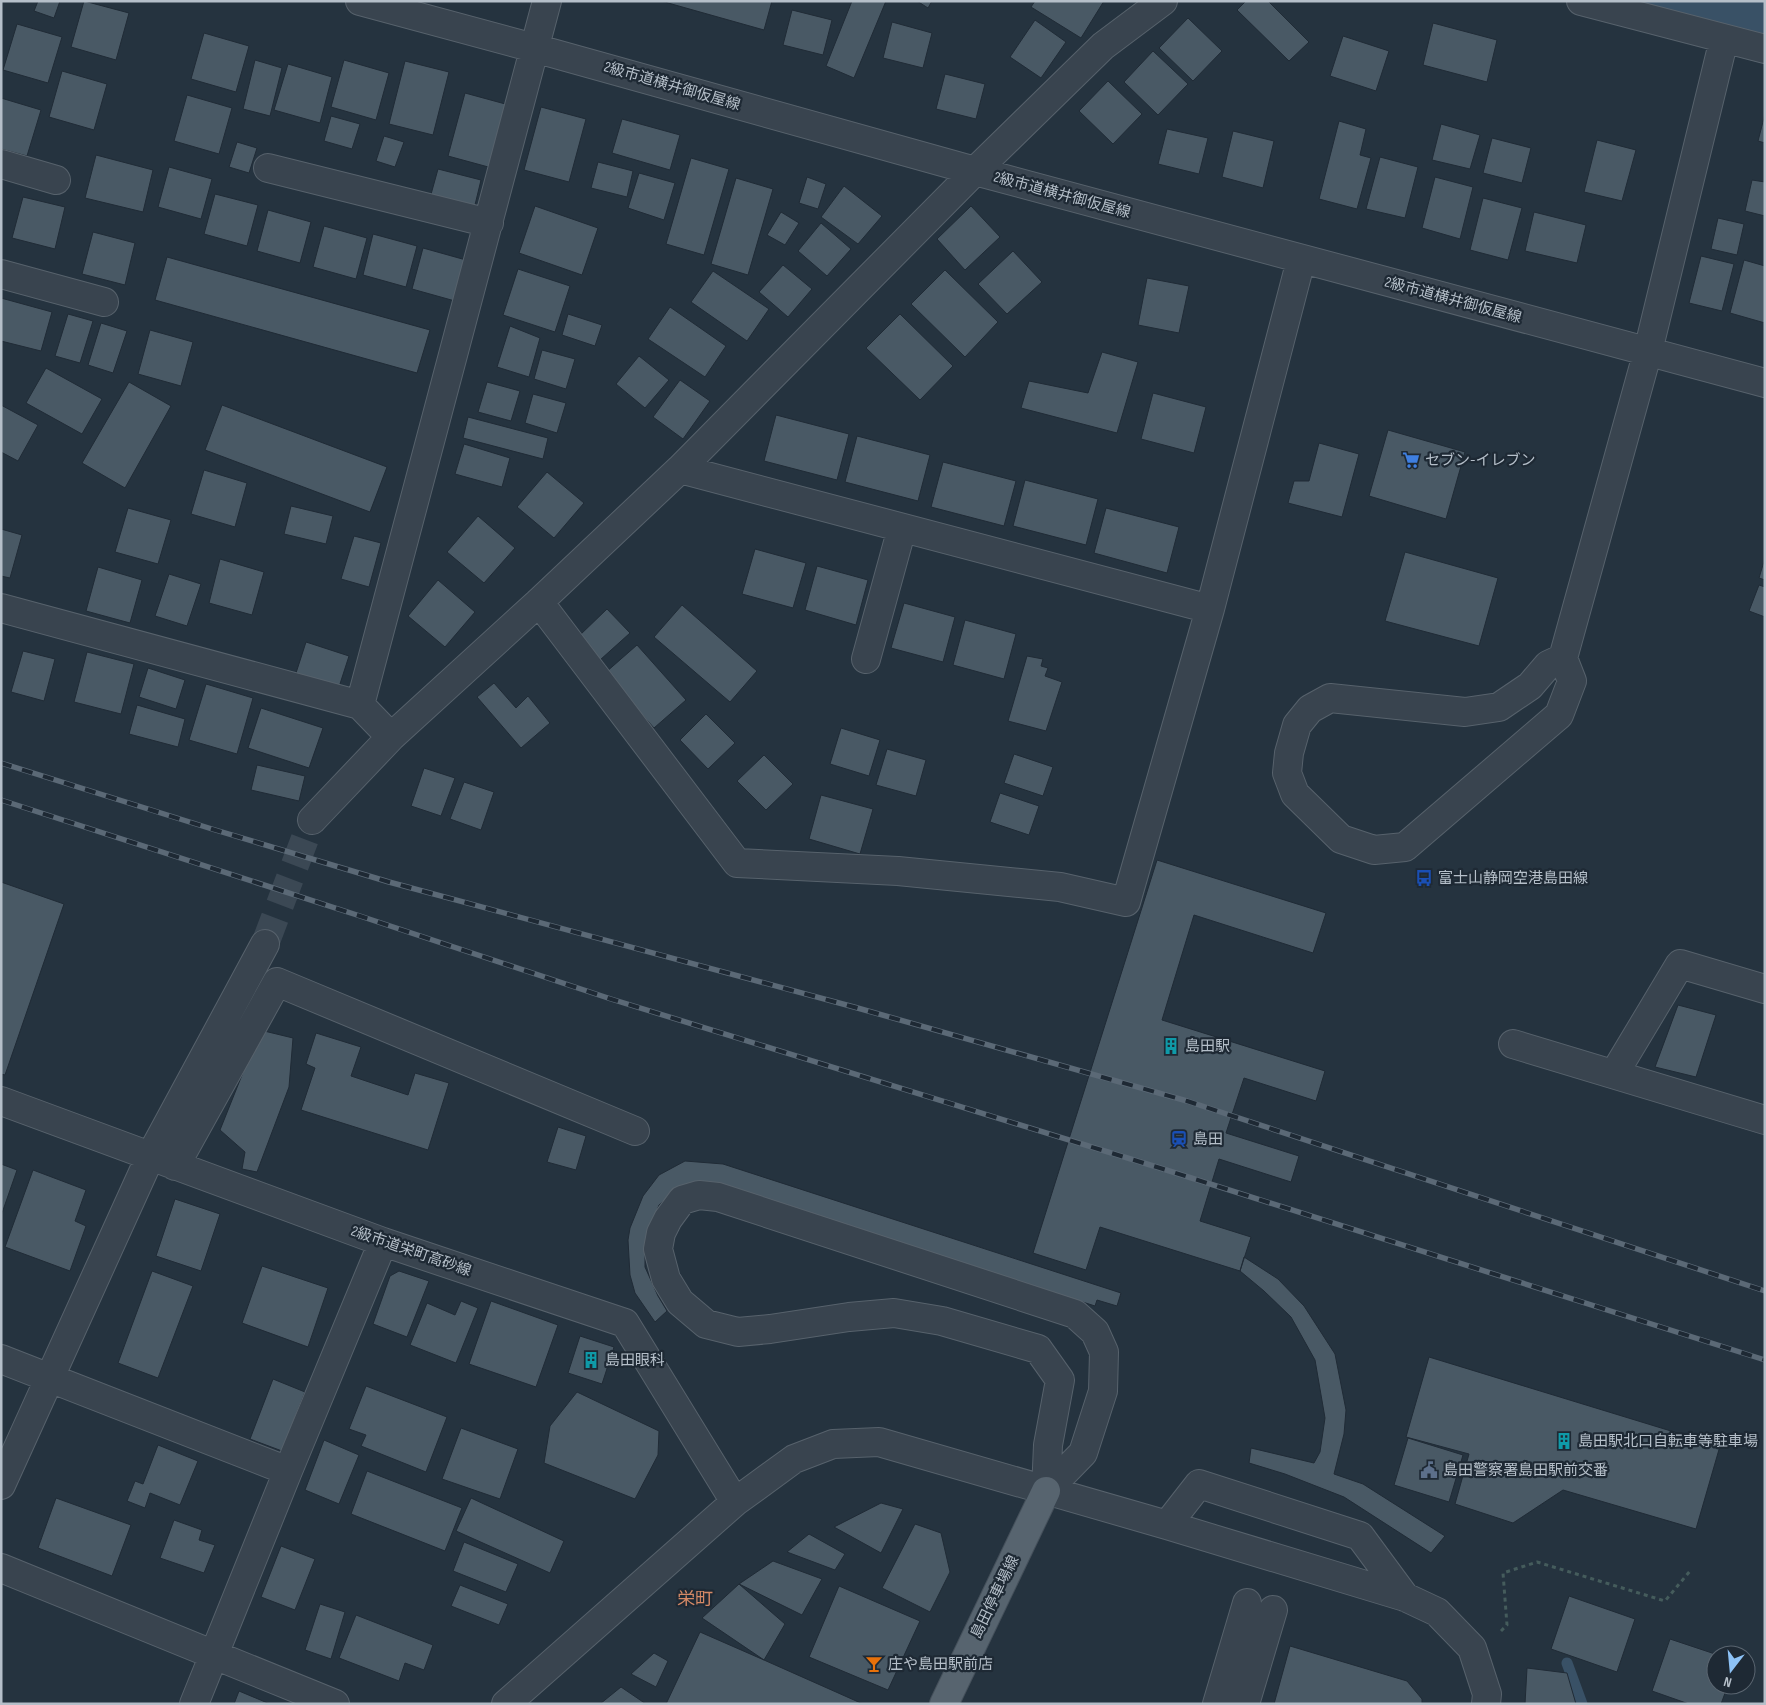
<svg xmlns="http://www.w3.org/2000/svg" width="1766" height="1705" font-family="'Sofia Sans Condensed','Noto Sans JP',sans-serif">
<rect width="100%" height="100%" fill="#25333f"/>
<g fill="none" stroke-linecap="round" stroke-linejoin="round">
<path stroke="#395166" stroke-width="11" d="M 1567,1663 L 1582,1704"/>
<path stroke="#395166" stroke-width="68" d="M 1662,1 L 1765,29"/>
</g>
<path fill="#495965" stroke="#202b36" d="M 38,1 L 60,1 L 54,18 L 34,11 Z
M 84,1 L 129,13 L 116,60 L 71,47 Z
M 661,1 L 772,1 L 764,30 Z
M 852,1 L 886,1 L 854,78 L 826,66 Z
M 917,1 L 932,1 L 928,8 Z
M 1035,1 L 1104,1 L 1081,38 L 1031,7 Z
M 1246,1 L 1268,1 L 1309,42 L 1289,61 L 1237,10 Z
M 792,10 L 832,20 L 823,55 L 783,45 Z
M 1188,18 L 1222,51 L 1193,81 L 1159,48 Z
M 1035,20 L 1066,42 L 1041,78 L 1010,57 Z
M 892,22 L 932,33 L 923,68 L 883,58 Z
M 1433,23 L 1497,40 L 1487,82 L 1423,65 Z
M 17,24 L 62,37 L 48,83 L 3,70 Z
M 204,33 L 249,46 L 236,92 L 191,79 Z
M 1343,36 L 1389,51 L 1376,91 L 1330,76 Z
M 1153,51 L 1188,84 L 1158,115 L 1124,82 Z
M 255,60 L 282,68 L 270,116 L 243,109 Z
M 344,60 L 389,73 L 376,120 L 331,107 Z
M 405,61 L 449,72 L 433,135 L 389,124 Z
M 288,64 L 332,77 L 320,123 L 274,110 Z
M 62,71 L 107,84 L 94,130 L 49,117 Z
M 945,74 L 985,84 L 976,119 L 936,109 Z
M 1108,81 L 1142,114 L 1113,144 L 1079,111 Z
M 465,93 L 509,105 L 492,168 L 448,156 Z
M 187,95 L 232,108 L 219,154 L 174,141 Z
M 1,98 L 41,110 L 27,156 L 1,149 Z
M 541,107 L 586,119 L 569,182 L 524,170 Z
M 1765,114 L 1765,143 L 1758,141 Z
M 331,116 L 360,124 L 352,149 L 324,141 Z
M 622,119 L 680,135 L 670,170 L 612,153 Z
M 1339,121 L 1366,129 L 1360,155 L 1371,158 L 1357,209 L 1319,199 Z
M 1441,124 L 1480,135 L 1470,169 L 1432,160 Z
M 1167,129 L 1208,138 L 1199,174 L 1158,164 Z
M 1233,131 L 1274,141 L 1263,188 L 1222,177 Z
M 384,136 L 404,142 L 395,167 L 376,161 Z
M 1492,138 L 1531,148 L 1522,183 L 1483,173 Z
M 1597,140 L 1636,150 L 1622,201 L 1584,192 Z
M 237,142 L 257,148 L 249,173 L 229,167 Z
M 96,155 L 153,170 L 143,212 L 85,198 Z
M 1380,157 L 1418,167 L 1405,218 L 1366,209 Z
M 691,158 L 729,169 L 704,255 L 666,244 Z
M 598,162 L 633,171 L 627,197 L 591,188 Z
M 169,167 L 212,179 L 201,219 L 158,207 Z
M 438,169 L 481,180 L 474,209 L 430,198 Z
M 639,173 L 675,183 L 664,220 L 628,208 Z
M 807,177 L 826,184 L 818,209 L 799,203 Z
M 1435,177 L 1473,187 L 1460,239 L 1422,228 Z
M 736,178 L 773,189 L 748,275 L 711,264 Z
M 1752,180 L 1765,182 L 1765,216 L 1745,211 Z
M 844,186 L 882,216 L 858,244 L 821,217 Z
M 215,194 L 258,205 L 247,246 L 204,234 Z
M 23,197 L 65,207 L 55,249 L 12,238 Z
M 1483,198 L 1522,208 L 1508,260 L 1470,250 Z
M 535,206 L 598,228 L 582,275 L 519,253 Z
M 971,206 L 1000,237 L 965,270 L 937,239 Z
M 268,210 L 311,222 L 300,263 L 257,251 Z
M 781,212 L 799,223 L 785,245 L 767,235 Z
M 1534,212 L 1586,225 L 1577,263 L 1525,251 Z
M 1718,218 L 1744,224 L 1737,255 L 1711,249 Z
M 821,223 L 851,249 L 827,276 L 798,251 Z
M 324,226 L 367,238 L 356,279 L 313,267 Z
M 93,232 L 135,243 L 125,285 L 82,274 Z
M 373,234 L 417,246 L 406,287 L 363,275 Z
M 423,248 L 466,260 L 455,301 L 412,289 Z
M 1013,251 L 1042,282 L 1007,314 L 978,284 Z
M 1701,256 L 1734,264 L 1722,311 L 1689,303 Z
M 167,257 L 430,330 L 417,373 L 155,300 Z
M 1744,260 L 1765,266 L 1765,323 L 1730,313 Z
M 783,265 L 812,289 L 788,317 L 759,292 Z
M 518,269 L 570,286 L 555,332 L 503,315 Z
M 945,270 L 998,322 L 965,357 L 911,304 Z
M 713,271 L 769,309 L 747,341 L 691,302 Z
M 1147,278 L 1189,286 L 1179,333 L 1138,325 Z
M 1,298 L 52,312 L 41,351 L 1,341 Z
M 670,307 L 726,346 L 705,377 L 648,339 Z
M 68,314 L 93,321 L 80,363 L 55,356 Z
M 568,314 L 602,325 L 595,346 L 562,335 Z
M 900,314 L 953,366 L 920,400 L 866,348 Z
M 101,323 L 127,331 L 113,373 L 88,365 Z
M 510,326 L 540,338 L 529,377 L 497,367 Z
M 150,330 L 193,342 L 181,386 L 138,374 Z
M 542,350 L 575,359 L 566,389 L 534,379 Z
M 1102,352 L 1138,362 L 1117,433 L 1021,408 L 1029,381 L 1088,393 Z
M 639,356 L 669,380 L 645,408 L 616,384 Z
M 46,368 L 102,399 L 82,434 L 26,403 Z
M 680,380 L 710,401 L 683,439 L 653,417 Z
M 129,382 L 171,406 L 125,488 L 82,463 Z
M 487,382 L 520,391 L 511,421 L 478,412 Z
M 1153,393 L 1206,407 L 1194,453 L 1141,439 Z
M 533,394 L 566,403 L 557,433 L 525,423 Z
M 1,405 L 38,425 L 18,461 L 1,452 Z
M 222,405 L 387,467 L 370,512 L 205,450 Z
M 776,415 L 849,434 L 837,480 L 764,461 Z
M 468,417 L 548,438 L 543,459 L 463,438 Z
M 1388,430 L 1465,452 L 1446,519 L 1369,496 Z
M 857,436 L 930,455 L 918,501 L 845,482 Z
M 1319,443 L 1359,454 L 1342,517 L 1288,503 L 1294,481 L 1309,481 Z
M 464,444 L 510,458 L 502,487 L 455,474 Z
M 943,462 L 1016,481 L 1004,526 L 931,507 Z
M 204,470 L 247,483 L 235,527 L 191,514 Z
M 547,472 L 584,503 L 554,538 L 517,507 Z
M 1025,480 L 1098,499 L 1086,545 L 1013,526 Z
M 291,506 L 333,516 L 326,544 L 284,534 Z
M 128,508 L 171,520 L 158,564 L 115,552 Z
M 1106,508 L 1179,527 L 1167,573 L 1094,553 Z
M 478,516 L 515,548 L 484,583 L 447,552 Z
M 1,529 L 22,535 L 10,578 L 1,576 Z
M 354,536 L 381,543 L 369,587 L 341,579 Z
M 755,549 L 806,563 L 793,608 L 742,594 Z
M 1405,552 L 1498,578 L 1479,646 L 1385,621 Z
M 1765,558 L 1765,580 L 1759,578 Z
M 220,559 L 264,572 L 252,615 L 209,603 Z
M 817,566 L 868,580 L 856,625 L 805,610 Z
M 98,567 L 142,580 L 130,623 L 86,611 Z
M 169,574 L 201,584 L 187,626 L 155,616 Z
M 438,580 L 475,612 L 445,647 L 408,616 Z
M 1759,585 L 1765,587 L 1765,617 L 1749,611 Z
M 904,603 L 955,617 L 943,662 L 891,648 Z
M 682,605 L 757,671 L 730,702 L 654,637 Z
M 607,609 L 630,633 L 600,660 L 579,636 Z
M 965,620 L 1016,634 L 1004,679 L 953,665 Z
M 306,642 L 349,656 L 339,687 L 296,673 Z
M 637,645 L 686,700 L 654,728 L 605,673 Z
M 23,651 L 55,659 L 44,701 L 11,692 Z
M 87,652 L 134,664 L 121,714 L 74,702 Z
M 1027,656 L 1043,659 L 1041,666 L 1048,668 L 1045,676 L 1062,682 L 1046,731 L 1008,721 Z
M 148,668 L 185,680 L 176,709 L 139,697 Z
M 494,683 L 516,708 L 528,696 L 550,723 L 521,748 L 477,697 Z
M 206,684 L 253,698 L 237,754 L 189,740 Z
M 137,705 L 185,719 L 178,747 L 129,734 Z
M 261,708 L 323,728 L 309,768 L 248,748 Z
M 706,714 L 735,743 L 708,769 L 680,740 Z
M 841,728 L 880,740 L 869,776 L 830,764 Z
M 887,749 L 926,760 L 916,796 L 876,785 Z
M 1014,754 L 1053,767 L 1043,796 L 1004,783 Z
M 764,755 L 793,784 L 766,810 L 737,781 Z
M 257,765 L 305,776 L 299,801 L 251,790 Z
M 424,768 L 455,778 L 441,816 L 411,806 Z
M 464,782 L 494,792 L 481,830 L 450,819 Z
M 1000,793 L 1039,806 L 1029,835 L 990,822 Z
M 821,795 L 873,809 L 860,854 L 809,839 Z
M 1157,860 L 1326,913 L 1313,953 L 1194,915 L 1162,1020 L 1325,1071 L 1316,1101 L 1244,1078 L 1226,1133 L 1299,1156 L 1291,1182 L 1219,1159 L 1200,1221 L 1251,1237 L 1240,1271 L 1100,1227 L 1086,1270 L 1033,1253 Z
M 1,882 L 64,904 L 5,1075 L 1,1074 Z
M 1678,1005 L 1716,1015 L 1696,1077 L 1655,1067 Z
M 260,1030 L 293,1038 L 289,1087 L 257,1172 L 242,1169 L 245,1152 L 220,1130 Z
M 316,1033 L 361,1047 L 351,1076 L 408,1095 L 415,1073 L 449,1083 L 428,1150 L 301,1110 L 315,1068 L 306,1064 Z
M 558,1127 L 586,1136 L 576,1170 L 547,1162 Z
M 685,1161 L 723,1164 L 1121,1293 L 1117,1306 L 1097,1300 L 1095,1306 L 737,1191 L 692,1184 L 681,1186 L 659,1205 L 645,1243 L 645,1267 L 658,1296 L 667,1311 L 655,1322 L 635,1293 L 630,1275 L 628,1240 L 630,1228 L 643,1196 L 659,1175 Z
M 1,1164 L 17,1170 L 1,1216 Z
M 33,1170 L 86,1190 L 75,1221 L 86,1226 L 70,1271 L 5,1247 Z
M 175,1199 L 220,1214 L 201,1271 L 156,1256 Z
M 1244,1257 L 1278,1279 L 1304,1306 L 1335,1354 L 1346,1410 L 1344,1434 L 1334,1474 L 1363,1484 L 1445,1536 L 1431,1553 L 1344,1497 L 1285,1474 L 1249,1463 L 1251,1448 L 1314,1463 L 1320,1452 L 1325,1418 L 1315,1360 L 1291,1317 L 1264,1291 L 1240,1271 Z
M 262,1266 L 328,1288 L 308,1347 L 242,1323 Z
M 152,1271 L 193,1286 L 158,1378 L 118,1363 Z
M 399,1271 L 429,1281 L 407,1337 L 373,1324 L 390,1276 Z
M 461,1301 L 478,1308 L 456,1363 L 410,1345 L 427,1303 L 455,1315 Z
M 491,1301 L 558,1325 L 536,1387 L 469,1364 Z
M 580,1336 L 614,1347 L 602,1384 L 568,1373 Z
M 1429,1357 L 1720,1446 L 1696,1529 L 1563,1490 L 1513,1523 L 1455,1504 L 1469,1454 L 1406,1437 Z
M 273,1379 L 305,1392 L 282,1451 L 250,1439 Z
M 366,1386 L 447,1417 L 426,1472 L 361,1446 L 366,1435 L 349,1429 Z
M 577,1392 L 659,1431 L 658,1455 L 635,1499 L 544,1463 L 550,1426 Z
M 461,1428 L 518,1449 L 500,1499 L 442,1479 Z
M 1408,1438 L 1463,1455 L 1449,1502 L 1394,1485 Z
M 324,1440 L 359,1455 L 339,1504 L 305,1490 Z
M 158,1445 L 198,1461 L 180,1505 L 150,1493 L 145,1508 L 127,1501 L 135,1481 L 143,1484 Z
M 367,1471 L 462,1508 L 445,1551 L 351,1514 Z
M 56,1498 L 131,1525 L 112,1576 L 38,1548 Z
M 471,1498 L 564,1541 L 550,1573 L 456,1531 Z
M 881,1503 L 903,1509 L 881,1553 L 834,1527 Z
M 174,1520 L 202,1530 L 199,1540 L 215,1545 L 204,1573 L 160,1558 Z
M 915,1524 L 941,1533 L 950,1572 L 930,1612 L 882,1588 Z
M 809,1534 L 845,1554 L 835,1570 L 787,1552 Z
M 464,1542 L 518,1564 L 506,1592 L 453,1571 Z
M 281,1546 L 315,1559 L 295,1610 L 261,1597 Z
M 773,1561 L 822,1579 L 802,1615 L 739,1584 Z
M 739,1584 L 785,1624 L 764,1660 L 702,1618 Z
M 460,1585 L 508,1604 L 499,1625 L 451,1606 Z
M 839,1586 L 920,1621 L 888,1690 L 809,1657 Z
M 1569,1596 L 1635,1619 L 1617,1672 L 1551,1649 Z
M 320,1604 L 345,1612 L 331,1659 L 305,1650 Z
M 356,1615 L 433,1645 L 424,1670 L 405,1663 L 399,1681 L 339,1658 Z
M 700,1632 L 764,1660 L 863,1704 L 666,1704 Z
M 1670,1639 L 1718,1655 L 1716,1655 L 1716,1685 L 1728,1685 L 1721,1704 L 1689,1704 L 1652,1691 Z
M 1290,1646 L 1407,1681 L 1422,1699 L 1422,1704 L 1274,1704 Z
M 654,1653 L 668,1661 L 656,1687 L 631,1674 Z
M 1527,1668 L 1567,1673 L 1576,1704 L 1525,1704 Z
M 621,1687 L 646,1704 L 600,1704 Z
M 239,1691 L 270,1704 L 234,1704 Z"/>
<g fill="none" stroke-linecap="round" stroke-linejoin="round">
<path stroke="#3b4854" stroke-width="28" stroke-dasharray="28 14" stroke-linecap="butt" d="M 265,944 L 312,820"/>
<g stroke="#57626c" stroke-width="30">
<path id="minor" d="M 360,1 L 534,48 L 975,171 L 1765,383
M 1581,1 L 1765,49
M 1,164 L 56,180
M 268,168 L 489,223
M 1,274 L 104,302
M 680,469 L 1210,609
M 539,602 L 737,863 L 898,871 L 1060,887 L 1126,902 L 1210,609 L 1301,260
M 1,608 L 360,705 L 391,737
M 1563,658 L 1548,665 L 1530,686 L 1499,707 L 1465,712 L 1330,698 L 1310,709 L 1297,725 L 1289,753 L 1287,773 L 1295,794 L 1341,839 L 1374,850 L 1405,847 L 1559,715 L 1572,681 L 1563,658 L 1648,351 L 1724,39
M 866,659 L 902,528
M 360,705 L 547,1
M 312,820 L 391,737 L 539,602 L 680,469 L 975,171 L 1103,46 L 1163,1
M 1513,1044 L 1765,1120
M 1614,1074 L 1680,964 L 1765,989
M 1,1101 L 383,1242 L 625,1323 L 735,1502
M 175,1166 L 277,982 L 635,1131
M 699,1195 L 718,1197 L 1075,1314 L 1095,1332 L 1104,1352 L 1103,1391 L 1083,1453 L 1046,1491 L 1048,1445 L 1060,1380 L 1038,1349 L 942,1321 L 894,1313 L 849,1317 L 770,1329 L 738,1332 L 706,1324 L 680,1302 L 666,1279 L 658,1249 L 661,1233 L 668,1219 L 682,1200 Z
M 1,1359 L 288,1471
M 1,1485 L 150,1157 L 265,944
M 1167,1525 L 1199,1484 L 1360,1536 L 1405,1597
M 1,1568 L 335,1704
M 194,1704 L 288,1471 L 383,1242
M 506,1704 L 735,1502 L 794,1459 L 833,1444 L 879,1442 L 1167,1525 L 1405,1597 L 1437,1612 L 1472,1648 L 1487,1694 L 1486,1704
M 1217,1704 L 1247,1603
M 1245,1704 L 1273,1610"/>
</g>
<g stroke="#45505b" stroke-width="30">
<path id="major" d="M 944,1704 L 1046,1491"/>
</g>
<path stroke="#455c5c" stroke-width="3" stroke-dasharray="4 4" stroke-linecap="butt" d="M 1501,1631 L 1507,1625 L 1503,1573 L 1537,1562 L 1665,1601 L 1690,1571"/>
<use href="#minor" stroke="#39444f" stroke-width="28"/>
<use href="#major" stroke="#57646f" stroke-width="28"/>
<g stroke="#5b6976" stroke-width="5.5">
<path id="rail" d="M 1,763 L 212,829 L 389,882 L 854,1007 L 1187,1101 L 1765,1291
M 1,800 L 360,916 L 611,999 L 1160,1168 L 1765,1360"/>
</g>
<use href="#rail" stroke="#1e2934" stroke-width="4" stroke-dasharray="11" stroke-linecap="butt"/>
</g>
<defs>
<g id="supermarket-bare" transform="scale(1.35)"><path d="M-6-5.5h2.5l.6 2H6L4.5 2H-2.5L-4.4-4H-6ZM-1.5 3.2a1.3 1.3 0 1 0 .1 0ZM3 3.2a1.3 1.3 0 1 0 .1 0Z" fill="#3f7fe0" stroke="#1e2934" stroke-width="2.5" paint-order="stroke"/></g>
<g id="bus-bare" transform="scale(1.35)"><path d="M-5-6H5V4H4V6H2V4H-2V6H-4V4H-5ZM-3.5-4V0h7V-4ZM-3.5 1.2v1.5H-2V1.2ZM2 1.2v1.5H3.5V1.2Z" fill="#1a4fb4" stroke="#1e2934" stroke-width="2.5" paint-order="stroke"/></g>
<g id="building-bare" transform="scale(1.35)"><path d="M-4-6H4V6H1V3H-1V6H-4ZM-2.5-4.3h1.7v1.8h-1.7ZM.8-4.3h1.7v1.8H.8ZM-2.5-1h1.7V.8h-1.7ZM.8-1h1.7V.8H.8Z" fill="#0f9aa8" stroke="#1e2934" stroke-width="2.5" paint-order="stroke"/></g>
<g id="station-bare" transform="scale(1.35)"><path d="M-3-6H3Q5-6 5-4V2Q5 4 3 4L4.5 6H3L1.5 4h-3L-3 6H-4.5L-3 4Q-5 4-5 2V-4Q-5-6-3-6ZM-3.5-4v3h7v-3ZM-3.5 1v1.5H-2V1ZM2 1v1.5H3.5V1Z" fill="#1a4fb4" stroke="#1e2934" stroke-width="2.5" paint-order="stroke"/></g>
<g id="civic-bare" transform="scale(1.35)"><path d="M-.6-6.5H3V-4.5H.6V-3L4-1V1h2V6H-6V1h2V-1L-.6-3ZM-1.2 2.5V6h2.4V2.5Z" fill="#5c6f8a" stroke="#1e2934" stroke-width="2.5" paint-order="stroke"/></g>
<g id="bar-bare" transform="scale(1.35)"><path d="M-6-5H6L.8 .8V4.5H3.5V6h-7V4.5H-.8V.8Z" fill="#e8710a" stroke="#1e2934" stroke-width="2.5" paint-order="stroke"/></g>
</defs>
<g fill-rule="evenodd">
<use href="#supermarket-bare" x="1411" y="460"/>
<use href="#bus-bare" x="1424" y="878"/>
<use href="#building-bare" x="1171" y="1046"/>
<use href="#station-bare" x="1179" y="1139"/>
<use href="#building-bare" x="591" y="1360"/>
<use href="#building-bare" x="1564" y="1441"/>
<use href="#civic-bare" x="1429" y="1470"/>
<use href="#bar-bare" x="874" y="1664"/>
</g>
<g text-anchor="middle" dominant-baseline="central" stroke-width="4.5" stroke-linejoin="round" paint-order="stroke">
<g font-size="15" fill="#b5bfc9" stroke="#1e2934">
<text transform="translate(672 86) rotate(16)">2級市道横井御仮屋線</text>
<text transform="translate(1062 195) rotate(15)">2級市道横井御仮屋線</text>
<text transform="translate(1453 300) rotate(15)">2級市道横井御仮屋線</text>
<text transform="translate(411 1251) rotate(19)">2級市道栄町高砂線</text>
<text transform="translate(995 1597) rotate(-64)">島田停車場線</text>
</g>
<g font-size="15" fill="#b5bfc9" stroke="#1e2934" text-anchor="start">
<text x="1425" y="460">セブン-イレブン</text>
<text x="1438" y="878">富士山静岡空港島田線</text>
<text x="1185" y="1046">島田駅</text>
<text x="1193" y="1139">島田</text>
<text x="605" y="1360">島田眼科</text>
<text x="1578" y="1441">島田駅北口自転車等駐車場</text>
<text x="1443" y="1470">島田警察署島田駅前交番</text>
<text x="888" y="1664">庄や島田駅前店</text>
</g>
<g font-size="18" fill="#d48966" stroke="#1e2934">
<text x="695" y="1599">栄町</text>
</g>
</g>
<rect width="1766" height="1705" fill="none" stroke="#b5bfc9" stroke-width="5"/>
<g transform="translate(1731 1670) rotate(196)"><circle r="24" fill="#1e2934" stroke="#5a6570"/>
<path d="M0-4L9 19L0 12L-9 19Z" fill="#8dc2f6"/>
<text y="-8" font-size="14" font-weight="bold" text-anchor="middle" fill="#b5bfc9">N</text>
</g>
</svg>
